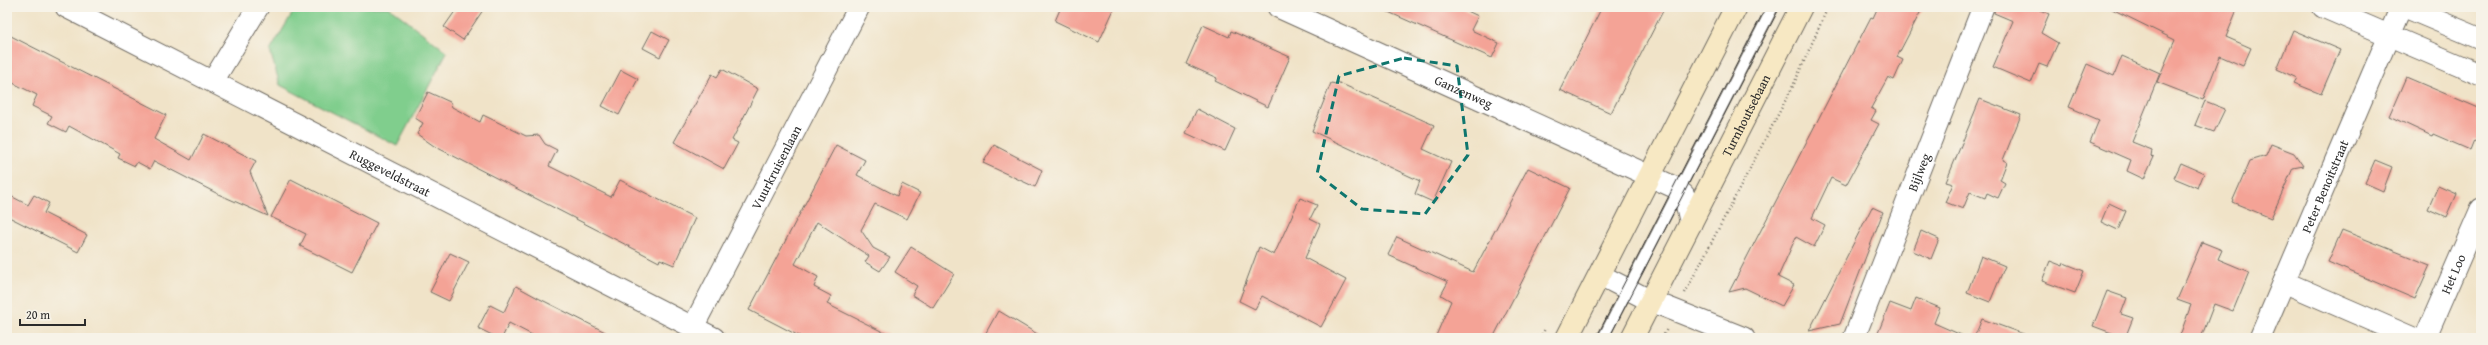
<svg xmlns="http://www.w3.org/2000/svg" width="2488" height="345" font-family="'Gentium Book Plus',serif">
<rect width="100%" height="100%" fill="#f7f3e8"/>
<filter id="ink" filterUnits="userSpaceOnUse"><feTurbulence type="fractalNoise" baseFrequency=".025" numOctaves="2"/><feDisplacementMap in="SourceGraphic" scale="8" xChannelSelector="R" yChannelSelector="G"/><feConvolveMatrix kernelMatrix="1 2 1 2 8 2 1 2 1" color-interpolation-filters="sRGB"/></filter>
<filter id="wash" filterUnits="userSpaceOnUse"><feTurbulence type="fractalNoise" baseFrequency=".012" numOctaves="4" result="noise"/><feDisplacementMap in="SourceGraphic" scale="16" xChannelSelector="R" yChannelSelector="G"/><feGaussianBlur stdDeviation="0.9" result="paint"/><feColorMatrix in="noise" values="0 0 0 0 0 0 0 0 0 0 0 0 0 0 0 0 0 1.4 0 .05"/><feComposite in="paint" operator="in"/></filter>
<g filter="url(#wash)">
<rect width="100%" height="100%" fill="#f0e3c8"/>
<path fill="#80ce8d" stroke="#567c5c" d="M 296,7 L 389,7 L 447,52 L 397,146 L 280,85 L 270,51 Z"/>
<g id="blocks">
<path fill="#f4a396" d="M 458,7 L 485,7 L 463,40 L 444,27 Z
M 1061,7 L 1115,7 L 1099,42 L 1055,21 Z
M 1377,7 L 1459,7 L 1478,16 L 1471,30 L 1499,43 L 1492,58 Z
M 1602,7 L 1665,7 L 1611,113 L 1560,90 Z
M 1878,7 L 1923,7 L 1897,57 L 1903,60 L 1894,80 L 1888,77 L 1871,108 L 1876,111 L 1871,120 L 1879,124 L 1846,185 L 1831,178 L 1812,218 L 1825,225 L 1814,247 L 1796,237 L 1778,277 L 1794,285 L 1782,306 L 1745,288 L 1729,292 L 1871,17 L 1873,18 Z
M 1995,7 L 2033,7 L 2049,14 L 2041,33 L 2058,43 L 2047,67 L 2039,64 L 2031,83 L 1993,67 L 2013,21 L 1994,13 Z
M 2108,7 L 2238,7 L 2226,37 L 2251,48 L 2243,66 L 2220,56 L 2203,100 L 2157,82 L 2175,40 Z
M 1203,25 L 1229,37 L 1231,31 L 1290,57 L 1268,107 L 1215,81 L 1217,78 L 1186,64 Z
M 2293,30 L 2340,50 L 2321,94 L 2294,83 L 2297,78 L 2277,69 Z
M 652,31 L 669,40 L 660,57 L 643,48 Z
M 7,34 L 166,115 L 154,139 L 191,160 L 204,134 L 256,161 L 250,172 L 268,216 L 218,194 L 154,161 L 150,169 L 137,162 L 135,166 L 118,158 L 120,154 L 69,126 L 66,132 L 48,123 L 52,116 L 32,106 L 37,95 L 7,80 Z
M 2122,56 L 2160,73 L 2132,142 L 2152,150 L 2151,156 L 2154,157 L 2144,179 L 2127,171 L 2131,160 L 2090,142 L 2099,120 L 2069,107 L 2087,64 L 2114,76 Z
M 722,69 L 758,89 L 732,140 L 738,143 L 724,169 L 674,142 L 712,74 L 717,77 Z
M 621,70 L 638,79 L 619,115 L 602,106 Z
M 2406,77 L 2481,109 L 2481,143 L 2474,140 L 2470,150 L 2433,134 L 2432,136 L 2389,116 Z
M 1337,82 L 1434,125 L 1423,149 L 1451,162 L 1433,202 L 1415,194 L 1420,181 L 1312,131 L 1331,83 L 1336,84 Z
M 428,92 L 450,102 L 452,107 L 480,122 L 483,115 L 526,136 L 539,135 L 545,144 L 557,150 L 549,166 L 611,197 L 620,180 L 695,218 L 674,265 L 660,259 L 659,262 L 640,252 L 434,146 L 417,134 L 423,123 L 415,118 Z
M 1980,99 L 2021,115 L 2003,160 L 2007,162 L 2000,180 L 2005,183 L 1998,198 L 1987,193 L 1985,198 L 1970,192 L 1963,209 L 1945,202 L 1953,184 L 1946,182 Z
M 2205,101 L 2225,109 L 2214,132 L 2195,125 Z
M 1197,109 L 1235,129 L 1225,151 L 1186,133 Z
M 2271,144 L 2294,153 L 2303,166 L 2293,168 L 2271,218 L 2232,202 L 2250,161 L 2266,156 Z
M 836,145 L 865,160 L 857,175 L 897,196 L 902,184 L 920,193 L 907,219 L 875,204 L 861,230 L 873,248 L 890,257 L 880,271 L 865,262 L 869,256 L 817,222 L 795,264 L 818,277 L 814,287 L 831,296 L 827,304 L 895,338 L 803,338 L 749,310 Z
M 994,145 L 1042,170 L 1035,187 L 983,163 Z
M 2375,160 L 2392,167 L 2383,191 L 2365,183 Z
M 2181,163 L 2204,173 L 2198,188 L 2174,178 Z
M 1528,168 L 1570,188 L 1493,338 L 1435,338 L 1451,301 L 1441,295 L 1448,282 L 1388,255 L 1397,237 L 1473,272 Z
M 291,179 L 377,223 L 352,272 L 300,246 L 306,234 L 271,217 Z
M 2438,186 L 2456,194 L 2446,217 L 2428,209 Z
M 7,194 L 28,205 L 34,195 L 49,203 L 44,213 L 87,235 L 78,252 L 7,216 Z
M 1300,198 L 1317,205 L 1310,219 L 1320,224 L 1305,258 L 1346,280 L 1321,327 L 1262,296 L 1255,309 L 1239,301 L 1259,247 L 1274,255 Z
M 2109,203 L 2126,211 L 2118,230 L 2101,222 Z
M 1872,207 L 1883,212 L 1840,324 L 1809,331 Z
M 2342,230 L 2430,265 L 2415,299 L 2328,262 Z
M 1921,231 L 1939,239 L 1931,259 L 1913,251 Z
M 2202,242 L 2222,250 L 2218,259 L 2249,272 L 2233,311 L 2214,304 L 2201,338 L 2179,338 L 2191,305 L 2177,300 Z
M 911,247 L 954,274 L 933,308 L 912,295 L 917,286 L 895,272 Z
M 450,253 L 469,262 L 449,301 L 430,292 Z
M 1981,256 L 2005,266 L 1990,302 L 1967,293 Z
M 2050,261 L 2063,266 L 2064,263 L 2084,271 L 2075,293 L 2042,281 Z
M 516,286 L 538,298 L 617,338 L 538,338 L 509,323 L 502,338 L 498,338 L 478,328 L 490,305 L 504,312 Z
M 2107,291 L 2127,298 L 2121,314 L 2133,318 L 2125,338 L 2093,326 Z
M 1916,298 L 1940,308 L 1934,323 L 1968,338 L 1876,338 L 1890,303 L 1911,311 Z
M 998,311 L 999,311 L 1044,338 L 983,338 Z
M 1982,319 L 2029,336 L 2029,338 L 1974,338 Z"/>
</g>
</g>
<g filter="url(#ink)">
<use href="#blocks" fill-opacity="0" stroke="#706b62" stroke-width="1"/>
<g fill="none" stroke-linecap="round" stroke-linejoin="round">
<g stroke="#706b62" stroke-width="12">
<path id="lane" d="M 1603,338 L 1773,7"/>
</g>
<g stroke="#706b62" stroke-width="23">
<g id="street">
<path id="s1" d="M 66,7 L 714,338"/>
<path id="s2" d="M 1278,7 L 1674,187 L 1684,195 L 1691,224"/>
<path d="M 2323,7 L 2481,75"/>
<path d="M 2405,7 L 2481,39"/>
<path d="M 213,81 L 258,7"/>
<path d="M 1600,275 L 1651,301 L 1744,338"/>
<path d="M 2284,282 L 2413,338"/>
<path id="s3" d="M 693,327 L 859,7"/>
<path id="s4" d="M 1854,338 L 1983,7"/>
<path id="s5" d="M 2260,338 L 2401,7"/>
<path id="s6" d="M 2425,338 L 2481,209"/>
</g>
</g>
<g stroke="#706b62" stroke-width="24">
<g id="secondary">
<path d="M 1567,338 L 1736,7"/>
<path id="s7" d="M 1632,338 L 1801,7"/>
</g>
</g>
<path stroke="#706b62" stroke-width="2.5" stroke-dasharray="1 3" stroke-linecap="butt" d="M 1685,293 L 1793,86 L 1828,7
M 1540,338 L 1545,329
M 1662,338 L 1667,329"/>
<use href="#lane" stroke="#fff" stroke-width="10"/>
<use href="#street" stroke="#fff" stroke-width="21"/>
<use href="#secondary" stroke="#f7e8c3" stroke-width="22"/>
<path stroke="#2b2b2b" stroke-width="1" d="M 1596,338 L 1766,7
M 1609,338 L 1780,7"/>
</g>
</g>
<path fill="none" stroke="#0f766e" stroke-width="3" stroke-dasharray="8 5" stroke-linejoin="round" d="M 1404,58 L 1457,66 L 1468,155 L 1425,214 L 1362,209 L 1317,174 L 1339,76 Z"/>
<g text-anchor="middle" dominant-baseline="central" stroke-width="4" stroke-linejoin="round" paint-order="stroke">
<g font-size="13" fill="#2b2b2b" stroke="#f7f3e8">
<text stroke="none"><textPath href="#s2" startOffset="204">Ganzenweg</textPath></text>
<text stroke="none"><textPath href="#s7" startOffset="250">Turnhoutsebaan</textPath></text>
<text stroke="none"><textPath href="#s3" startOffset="180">Vuurkruisenlaan</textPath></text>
<text stroke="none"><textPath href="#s1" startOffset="364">Ruggeveldstraat</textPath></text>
<text stroke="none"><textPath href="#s4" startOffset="178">Bijlweg</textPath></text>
<text stroke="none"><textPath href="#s5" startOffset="165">Peter Benoitstraat</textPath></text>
<text stroke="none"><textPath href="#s6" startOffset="70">Het Loo</textPath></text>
</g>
</g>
<rect width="2488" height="345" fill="none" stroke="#f7f3e8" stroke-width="24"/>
<path d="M20 319v6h65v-6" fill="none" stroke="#2b2b2b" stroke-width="2"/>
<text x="26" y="319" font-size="12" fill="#2b2b2b" stroke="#f7f3e8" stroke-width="3" paint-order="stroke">20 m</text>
</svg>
